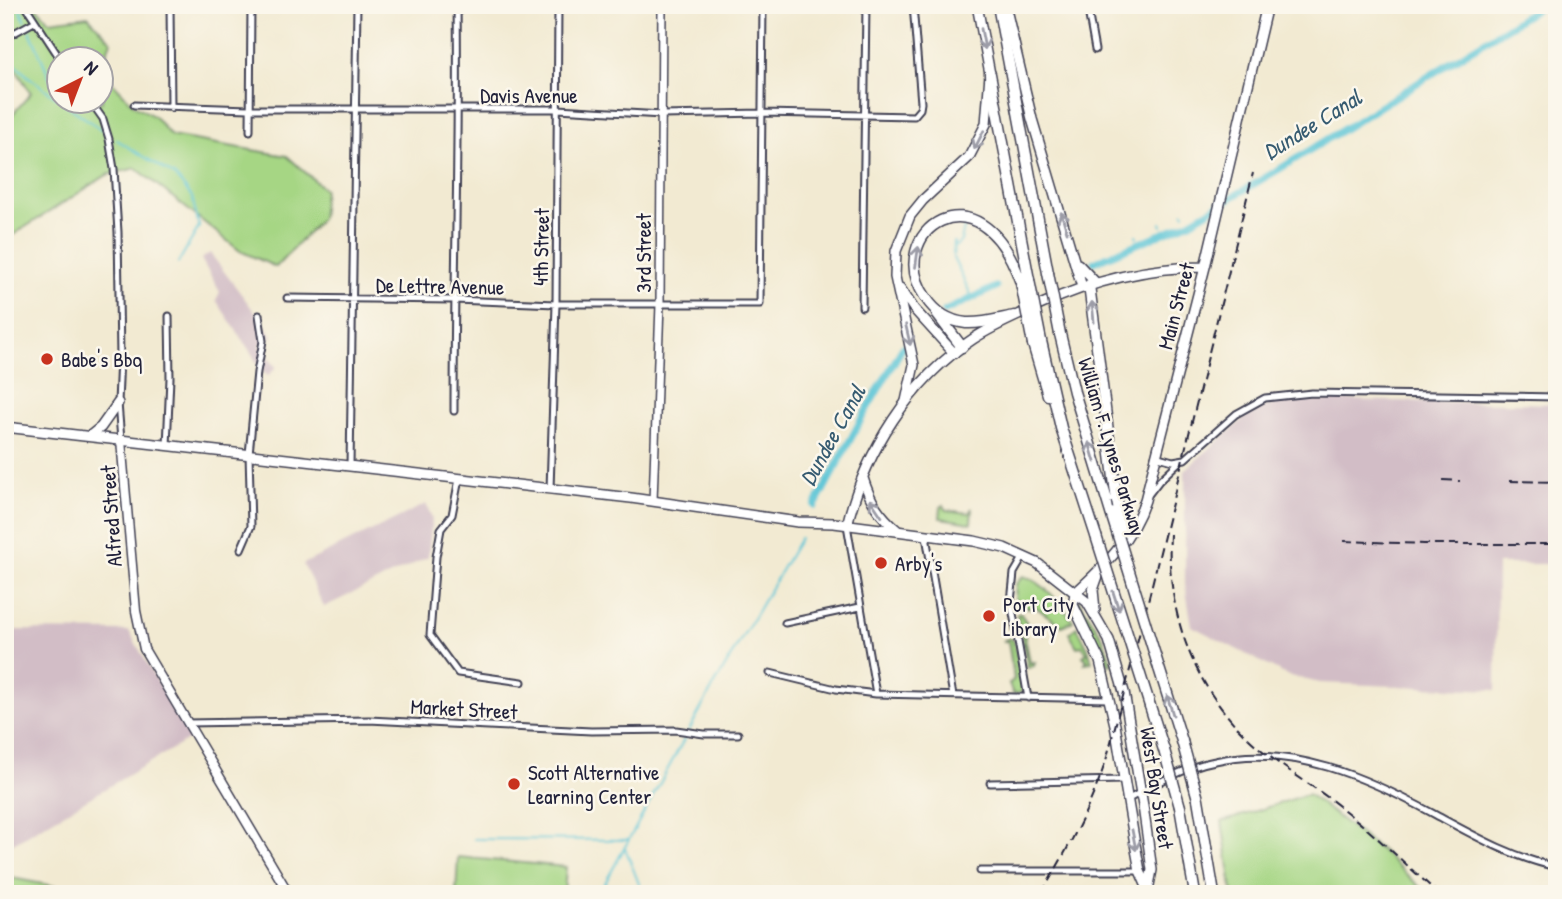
<svg xmlns="http://www.w3.org/2000/svg" width="1562" height="899" font-family="'Patrick Hand',sans-serif">
<rect width="100%" height="100%" fill="#fbf7ec"/>
<filter id="ink" filterUnits="userSpaceOnUse"><feTurbulence type="fractalNoise" baseFrequency=".0143" numOctaves="2"/><feDisplacementMap in="SourceGraphic" scale="14" xChannelSelector="R" yChannelSelector="G"/><feConvolveMatrix kernelMatrix="1 2 1 2 8 2 1 2 1" color-interpolation-filters="sRGB"/></filter>
<filter id="wash" filterUnits="userSpaceOnUse"><feTurbulence type="fractalNoise" baseFrequency=".00686" numOctaves="4" result="noise"/><feDisplacementMap in="SourceGraphic" scale="28" xChannelSelector="R" yChannelSelector="G"/><feGaussianBlur stdDeviation="1.57" result="paint"/><feColorMatrix in="noise" values="0 0 0 0 0 0 0 0 0 0 0 0 0 0 0 0 0 1.4 0 .05"/><feComposite in="paint" operator="in"/></filter>
<g filter="url(#wash)">
<rect width="100%" height="100%" fill="#f2ead2"/>
<path fill="#d2bdc6" d="M 210,253 L 273,336 L 259,345 L 276,367 L 268,376 L 260,369 L 252,354 L 216,300 L 220,292 L 201,259 Z
M 1287,399 L 1557,404 L 1557,564 L 1497,564 L 1496,690 L 1320,683 L 1286,675 L 1192,626 L 1185,585 L 1185,470 L 1254,410 Z
M 426,504 L 432,518 L 428,557 L 324,607 L 303,564 Z
M 5,630 L 129,631 L 189,739 L 5,848 Z"/>
<path fill="#a6d684" stroke="#647c60" stroke-width="2" d="M 5,5 L 34,5 L 50,21 L 88,16 L 111,41 L 102,67 L 102,60 L 60,60 L 60,102 L 102,102 L 102,71 L 134,105 L 155,117 L 171,136 L 287,156 L 324,189 L 321,219 L 276,267 L 240,251 L 136,168 L 107,175 L 5,240 L 5,123 L 31,93 L 5,53 Z
M 944,505 L 946,510 L 969,513 L 972,508 L 971,523 L 940,518 L 941,507 Z
M 1023,576 C 1044,582 1061,604 1073,621 L 1062,626 L 1037,608 L 1025,607 L 1015,600 L 1016,584 Z
M 1078,599 L 1102,636 L 1112,664 L 1109,665 L 1079,611 Z
M 1020,613 L 1027,623 L 1023,626 L 1030,663 L 1035,662 L 1034,666 L 1028,668 L 1017,614 Z
M 1077,627 L 1088,648 L 1092,662 L 1085,663 L 1087,660 L 1083,656 L 1087,653 L 1082,646 L 1077,647 L 1069,633 Z
M 1010,638 L 1014,641 L 1023,690 L 1020,693 L 1013,694 L 1009,684 L 1014,679 L 1008,641 L 1003,641 Z
M 1308,794 L 1381,850 L 1427,894 L 1233,894 L 1222,822 Z
M 458,857 L 566,867 L 564,894 L 456,894 Z
M 12,878 L 84,892 L 84,894 L 5,894 L 5,879 Z"/>
<g fill="none" stroke-linecap="round" stroke-linejoin="round">
<path stroke="#5bc5d6" stroke-width="2" d="M 18,5 L 25,21
M 30,31 L 58,97
M 5,55 L 29,77 L 60,100
M 62,102 L 102,130
M 117,140 L 175,176 L 192,197 L 199,227 L 178,263
M 1183,212 L 1184,214
M 1161,223 L 1162,226
M 1136,235 L 1137,237
M 954,242 L 953,258 L 972,297
M 956,246 L 961,241 L 965,223
M 474,839 L 627,840
M 625,848 L 643,894
M 599,894 L 708,696 L 800,538"/>
<path stroke="#5bc5d6" stroke-width="7" d="M 1094,262 L 1190,222 L 1278,170 L 1543,5
M 945,311 L 996,287
M 815,506 L 863,416 L 903,347"/>
</g>
</g>
<g filter="url(#ink)">
<g fill="none" stroke-linecap="round" stroke-linejoin="round">
<g stroke="#414052" stroke-width="9">
<path id="minor" d="M 25,5 L 61,60
M 170,5 L 171,108
M 1087,5 L 1095,50
M 5,38 L 34,22
M 91,102 L 103,119 L 109,139 L 114,169 L 118,232 L 120,357 L 118,403 L 121,440
M 134,105 L 249,109 L 558,109 L 662,115 L 762,113 L 914,116 L 920,109 L 921,103 L 913,5
M 250,131 L 251,5
M 287,298 L 454,300 L 556,304 L 760,304 L 763,5
M 862,307 L 866,5
M 454,411 C 454,276 459,140 457,5
M 167,446 L 170,378 L 169,316
M 1155,456 L 1173,461 L 1185,459 L 1236,414 L 1265,398 L 1312,393 L 1557,397
M 350,466 L 357,5
M 461,479 L 458,484 L 452,515 L 441,529 L 436,557 L 430,635 L 458,673 L 522,682
M 550,489 L 556,304 L 558,5
M 1149,494 L 1159,481 L 1180,461
M 847,525 L 876,694
M 926,536 L 953,696
M 241,549 L 251,526 L 249,454 L 257,372 L 263,341 L 259,315
M 1024,556 L 1014,573 L 1011,602 L 1028,698
M 785,623 L 860,607
M 770,673 L 836,689 L 876,694 L 1109,699
M 187,723 L 369,720 L 591,731 L 676,730 L 704,734 L 738,734
M 990,783 L 1123,780
M 1127,800 C 1154,785 1184,767 1215,761 C 1291,743 1368,778 1434,814 C 1473,835 1513,858 1557,867
M 980,871 L 1140,871"/>
</g>
<g stroke="#414052" stroke-width="10">
<path id="tertiary" d="M 653,501 L 660,304 L 662,5"/>
</g>
<g stroke="#414052" stroke-width="11">
<path id="secondary" d="M 121,440 L 136,611 L 144,649 L 289,894"/>
</g>
<g stroke="#414052" stroke-width="12">
<path id="primary" d="M 5,427 L 631,498 L 798,522 L 834,523 L 974,541 L 1004,548 L 1037,563 L 1087,602 L 1109,640 L 1124,692 L 1143,806 L 1152,870 L 1148,890
M 90,436 L 101,427 L 118,403
M 863,478 C 870,501 879,515 898,531
M 847,525 C 865,452 909,381 973,339 C 994,325 1017,316 1040,305 C 1092,281 1147,267 1205,267
M 1095,610 L 1093,590 L 1099,573
M 1148,889 L 1140,871 L 1135,844 L 1115,725 L 1100,661 L 1073,605 L 1075,593 C 1105,566 1132,539 1145,500 L 1205,267 L 1267,5"/>
</g>
<g stroke="#414052" stroke-width="12">
<path id="trunk" d="M 1005,5 L 1032,119 L 1082,287
M 1078,264 L 1096,283
M 900,288 L 914,309 L 954,353
M 906,401 L 914,365 L 895,277 L 896,251 L 910,216 L 923,200 L 969,157 L 986,124 L 990,74 L 977,5"/>
</g>
<g stroke="#414052" stroke-width="13">
<path id="motorway" d="M 998,5 L 1048,273
M 990,74 L 1029,280
M 1089,285 L 1117,501
M 937,314 L 962,347
M 1014,316 C 999,319 982,324 966,323 C 949,321 935,312 926,298 C 881,234 980,161 1021,283
M 1060,334 L 1074,392 L 1111,513
M 1041,341 L 1061,428 L 1096,536
M 1033,344 L 1048,395
M 1159,668 L 1182,741
M 1150,706 L 1164,750
M 1198,799 L 1214,894
M 1180,807 L 1195,894"/>
</g>
<use href="#minor" stroke="#fff" stroke-width="5"/>
<use href="#tertiary" stroke="#fff" stroke-width="7"/>
<use href="#secondary" stroke="#fff" stroke-width="8"/>
<use href="#primary" stroke="#fff" stroke-width="9"/>
<use href="#trunk" stroke="#fff" stroke-width="9"/>
<use href="#motorway" stroke="#fff" stroke-width="10"/>
<path stroke="#22223b" stroke-width="2" stroke-dasharray="10 5" stroke-linecap="butt" d="M 1443,480 L 1460,481
M 1509,481 L 1557,482
M 1170,534 C 1166,616 1195,693 1258,747 C 1285,770 1316,787 1344,810 C 1377,836 1407,866 1439,894
M 1344,541 L 1424,544 L 1557,544
M 1041,894 C 1067,851 1092,805 1107,757 L 1148,601 L 1253,173"/>
<g stroke="#414052" stroke-width="13" stroke-linecap="butt">
<path id="motorway-bridge" d="M 1048,273 L 1060,334
M 1029,280 L 1041,341
M 1021,283 L 1033,344
M 1117,501 L 1123,531
M 1111,513 L 1159,668
M 1096,536 L 1150,706
M 1182,741 L 1198,799
M 1164,750 L 1180,807"/>
</g>
<use href="#motorway-bridge" stroke="#fff" stroke-width="10"/>
</g>
<defs><path id="oneway-shaft" d="M-6 0H5M1.5-3L5.5 0L1.5 3" fill="none" stroke-width="1.6" stroke-linecap="round" stroke-linejoin="round" transform="scale(1.75)"/></defs>
<g stroke="#9c9ca7">
<use href="#oneway-shaft" transform="translate(983 39) rotate(79)"/>
<use href="#oneway-shaft" transform="translate(979 140) rotate(117)"/>
<use href="#oneway-shaft" transform="translate(1064 222) rotate(-107)"/>
<use href="#oneway-shaft" transform="translate(917 257) rotate(-82)"/>
<use href="#oneway-shaft" transform="translate(1093 312) rotate(-96)"/>
<use href="#oneway-shaft" transform="translate(908 335) rotate(77)"/>
<use href="#oneway-shaft" transform="translate(1092 452) rotate(-107)"/>
<use href="#oneway-shaft" transform="translate(876 508) rotate(-124)"/>
<use href="#oneway-shaft" transform="translate(1116 601) rotate(72)"/>
<use href="#oneway-shaft" transform="translate(1170 705) rotate(-107)"/>
<use href="#oneway-shaft" transform="translate(1134 840) rotate(79)"/>
</g>
</g>
<g fill="#c8321e" stroke="#fbf7ec" stroke-width="2.5">
<circle cx="47" cy="359" r="7"/>
<circle cx="881" cy="563" r="7"/>
<circle cx="989" cy="616" r="7"/>
<circle cx="514" cy="784" r="7"/>
</g>
<g text-anchor="middle" dominant-baseline="central" stroke-width="5" stroke-linejoin="round" paint-order="stroke">
<g font-size="21" fill="#22223b" stroke="#fbf7ec">
<text x="529" y="95">Davis Avenue</text>
<text transform="translate(541 247) rotate(-89)">4th Street</text>
<text transform="translate(643 253) rotate(-90)">3rd Street</text>
<text transform="translate(440 286) rotate(1)">De Lettre Avenue</text>
<text transform="translate(1176 306) rotate(-75)">Main Street</text>
<text transform="translate(1112 447) rotate(73)">William F. Lynes Parkway</text>
<text transform="translate(111 516) rotate(-94)">Alfred Street</text>
<text transform="translate(464 709) rotate(3)">Market Street</text>
<text transform="translate(1157 788) rotate(81)">West Bay Street</text>
</g>
<g font-size="21" fill="#22223b" stroke="#fbf7ec" text-anchor="start">
<text x="61" y="359">Babe's Bbq</text>
<text x="895" y="563">Arby's</text>
<text x="1003" y="604">Port City<tspan x="1003" dy="24">Library</tspan></text>
<text x="528" y="772">Scott Alternative<tspan x="528" dy="24">Learning Center</tspan></text>
</g>
<g font-size="23" font-style="italic" fill="#365b71" stroke="#fbf7ec">
<text transform="translate(1312 124) rotate(-32)">Dundee Canal</text>
<text transform="translate(832 435) rotate(-61)">Dundee Canal</text>
</g>
</g>
<rect width="1562" height="899" fill="none" stroke="#fbf7ec" stroke-width="28"/>
<g transform="translate(80 80) rotate(42)"><circle r="33" fill="#fbf7ec" stroke="#a4a2a5" stroke-width="2"/>
<path d="M0-5L12 26L0 18L-12 26Z" fill="#c8321e"/>
<text y="-10" font-size="19" font-weight="bold" text-anchor="middle" fill="#22223b">N</text>
</g>
</svg>
